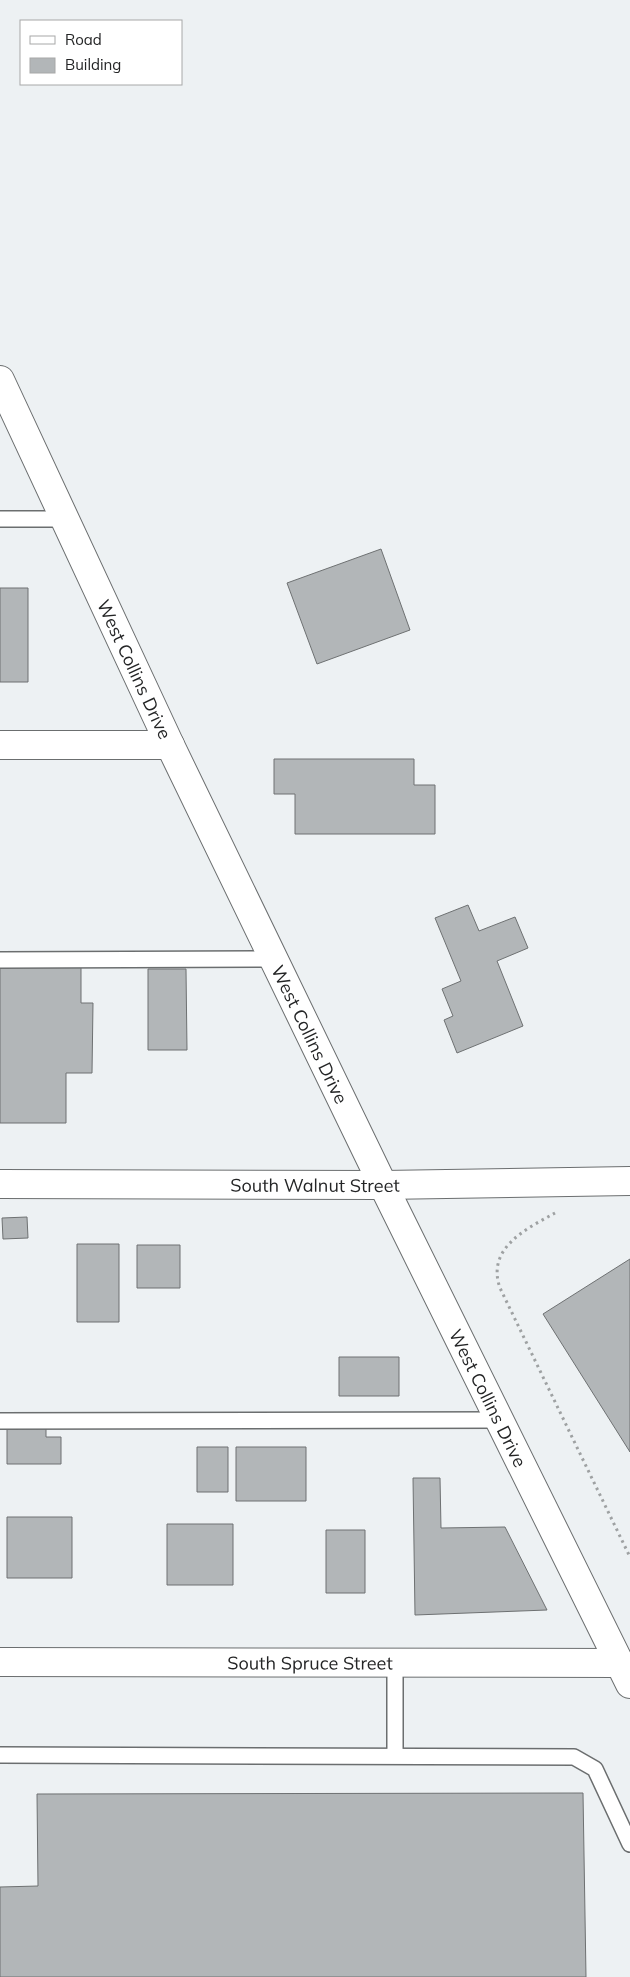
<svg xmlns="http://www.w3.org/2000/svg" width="630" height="1977" font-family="Mulish,sans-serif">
<rect width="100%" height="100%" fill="#edf1f3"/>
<path fill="#b2b6b8" stroke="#6e7172" d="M 381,549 L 410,630 L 317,664 L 287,583 Z
M 0,588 L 28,588 L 28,682 L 0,682 Z
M 274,759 L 414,759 L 414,785 L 435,785 L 435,834 L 295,834 L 295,794 L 274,794 Z
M 468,905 L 479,931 L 515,917 L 528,948 L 497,961 L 523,1026 L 457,1053 L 444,1020 L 453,1016 L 442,989 L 461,981 L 435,918 Z
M 0,964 L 81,965 L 81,1003 L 93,1003 L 92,1073 L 66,1073 L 66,1123 L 0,1123 Z
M 148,969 L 186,969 L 187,1050 L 148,1050 Z
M 27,1217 L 28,1238 L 3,1239 L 2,1218 Z
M 77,1244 L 119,1244 L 119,1322 L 77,1322 Z
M 137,1245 L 180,1245 L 180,1288 L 137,1288 Z
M 630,1259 L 630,1452 L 543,1314 Z
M 339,1357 L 399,1357 L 399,1396 L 339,1396 Z
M 7,1423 L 46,1423 L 46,1437 L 61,1437 L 61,1464 L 7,1464 Z
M 197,1447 L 228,1447 L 228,1492 L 197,1492 Z
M 236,1447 L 306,1447 L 306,1501 L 236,1501 Z
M 413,1478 L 440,1478 L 441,1528 L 505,1527 L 547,1610 L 415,1615 Z
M 7,1517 L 72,1517 L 72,1578 L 7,1578 Z
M 167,1524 L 233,1524 L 233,1585 L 167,1585 Z
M 326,1530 L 365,1530 L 365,1593 L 326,1593 Z
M 583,1793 L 586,1977 L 0,1977 L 0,1887 L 38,1886 L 37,1794 Z"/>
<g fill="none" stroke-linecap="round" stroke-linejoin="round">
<g stroke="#6b6e6f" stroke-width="18">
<path id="service" d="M 0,519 L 65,519
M 0,960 L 274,959
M 0,1421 L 500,1420
M 395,1662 L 395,1756
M 0,1755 L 574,1757 L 595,1769 L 630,1844"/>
</g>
<g stroke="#6b6e6f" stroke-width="30">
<g id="minor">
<path d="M 0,745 L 170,745"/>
<path id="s1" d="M 0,1184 L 383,1185 L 630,1181"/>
<path id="s2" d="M 0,1662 L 620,1663"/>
</g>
</g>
<g stroke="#6b6e6f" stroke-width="30">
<g id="secondary">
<path id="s3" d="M 0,380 L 170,745 L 383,1185 L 630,1684"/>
</g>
</g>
<path stroke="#9ea1a2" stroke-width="3" stroke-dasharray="2.5 4" stroke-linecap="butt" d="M 555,1213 C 526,1229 486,1248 500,1288 L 630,1557"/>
<use href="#service" stroke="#fff" stroke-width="15"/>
<use href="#minor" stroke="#fff" stroke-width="28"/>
<use href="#secondary" stroke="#fff" stroke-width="28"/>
</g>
<g text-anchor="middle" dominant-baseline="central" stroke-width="4" stroke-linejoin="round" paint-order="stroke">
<g font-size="18" fill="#242526" stroke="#fff">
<text stroke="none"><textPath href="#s3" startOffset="319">West Collins Drive</textPath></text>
<text stroke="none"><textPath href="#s3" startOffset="724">West Collins Drive</textPath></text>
<text stroke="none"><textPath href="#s1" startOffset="315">South Walnut Street</textPath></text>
<text stroke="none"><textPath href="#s3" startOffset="1129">West Collins Drive</textPath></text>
<text stroke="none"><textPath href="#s2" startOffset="310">South Spruce Street</textPath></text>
</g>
</g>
<rect x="20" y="20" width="162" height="65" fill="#ffffff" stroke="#a7a8a8"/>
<rect x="30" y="36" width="25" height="8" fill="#ffffff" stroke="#a7a8a8"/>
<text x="65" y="45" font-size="15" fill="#242526">Road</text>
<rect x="30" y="58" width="25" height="15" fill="#b2b6b8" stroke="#a7a8a8"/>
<text x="65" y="70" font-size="15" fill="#242526">Building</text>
</svg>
